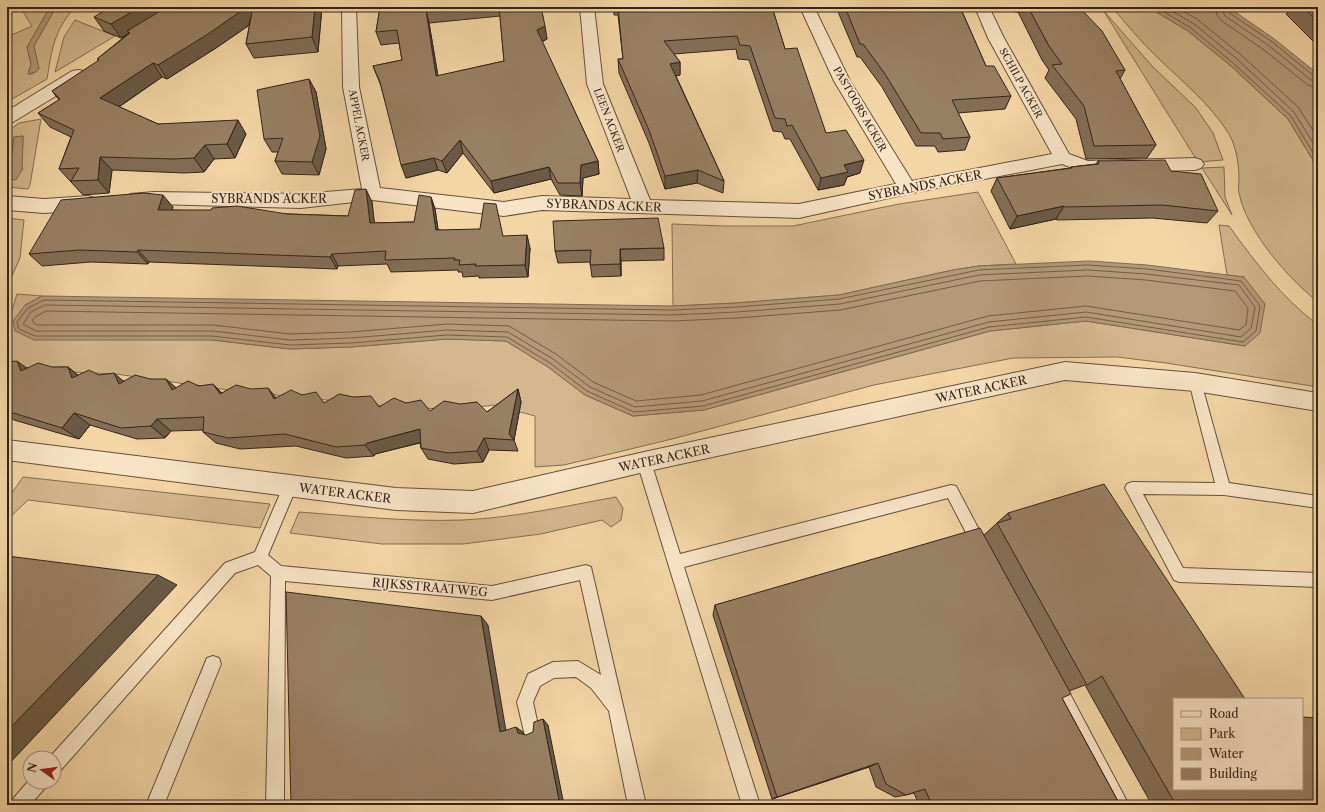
<svg xmlns="http://www.w3.org/2000/svg" width="1325" height="812" font-family="'Libre Caslon Text',serif">
<rect width="100%" height="100%" fill="#f4d5a6"/>
<filter id="stains"><feTurbulence type="fractalNoise" baseFrequency=".005" numOctaves="4"/><feColorMatrix values="0 0 0 0 .2 0 0 0 0 .09 0 0 0 0 .02 0 0 0 .5 -.17"/></filter>
<radialGradient id="worn" r=".72"><stop offset=".6" stop-color="#630" stop-opacity="0"/><stop offset="1" stop-color="#630" stop-opacity=".3"/></radialGradient>
<path fill="#d4b78e" stroke="#846e54" fill-rule="evenodd" d="M 20,7 L 50,7 L 27,47 L 31,64 L 28,74 L 32,74 L 39,69 L 34,46 L 56,7 L 75,7 C 54,31 52,48 47,79 L 7,102 L 7,37 L 32,26 Z
M 1112,7 L 1148,7 L 1188,31 L 1231,66 L 1288,119 L 1314,162 L 1318,173 L 1318,302 C 1288,278 1247,232 1239,193 C 1238,188 1239,183 1239,178 C 1239,164 1236,146 1229,134 C 1210,104 1184,83 1159,59 C 1142,43 1127,25 1112,7 Z
M 1103,10 L 1152,66 L 1196,108 L 1213,133 L 1223,160 L 1198,162 Z
M 75,20 L 115,36 L 55,72 L 64,37 Z
M 41,119 L 30,185 L 28,189 L 7,187 L 7,132 L 19,123 ZM 23,136 L 22,170 L 12,154 L 14,137 Z
M 1224,167 L 1225,197 L 1232,215 L 1202,168 Z
M 978,192 L 1016,264 L 979,266 L 953,270 L 839,295 L 736,303 L 673,306 L 672,224 L 724,226 L 793,226 L 899,204 Z
M 7,218 L 24,220 L 20,258 L 7,287 Z
M 1219,225 L 1229,226 C 1256,263 1281,297 1318,325 L 1318,387 L 1166,363 L 1117,357 L 1013,358 L 874,385 L 672,439 L 564,465 L 535,467 L 535,416 L 494,405 L 463,409 L 408,408 L 235,391 L 116,374 L 7,369 L 7,327 L 17,294 L 42,296 L 25,305 L 212,340 L 290,349 L 351,347 L 447,339 L 506,341 L 548,367 L 585,395 L 633,416 L 704,410 L 990,331 L 1086,321 L 1245,346 L 1244,277 L 1227,275 Z
M 23,477 L 270,504 L 260,528 L 28,500 L 7,520 L 7,500 Z
M 616,497 L 623,508 L 621,520 L 611,527 L 602,520 L 541,534 L 463,544 L 382,544 L 290,533 L 299,512 C 353,516 408,522 462,520 C 514,518 565,506 616,497 Z"/>
<path fill="#b39977" stroke="#816a52" d="M 50,7 L 56,7 L 34,46 L 39,69 L 36,72 L 28,74 L 31,64 L 27,47 Z
M 1148,7 L 1228,7 L 1273,38 L 1318,74 L 1318,173 L 1314,162 L 1288,119 L 1231,66 L 1188,31 Z
M 23,136 L 22,170 L 16,180 L 9,179 L 14,137 Z
M 1089,261 L 1147,265 L 1244,277 L 1265,304 L 1260,333 L 1245,346 L 1086,321 L 990,331 L 704,410 L 633,416 L 585,395 L 548,367 L 506,341 L 447,339 L 351,347 L 290,349 L 212,340 L 34,340 L 15,331 L 13,321 L 25,305 L 42,296 L 673,306 L 736,303 L 839,295 L 953,270 L 979,266 Z"/>
<g fill="none" stroke-linecap="round" stroke-linejoin="round">
<path stroke="#745e49" stroke-width="1" d="M 1156,7 L 1191,28 L 1233,63 L 1291,116 L 1318,161
M 1165,7 L 1194,24 L 1237,59 L 1294,112 L 1318,151
M 1175,7 L 1197,19 L 1241,55 L 1298,107 L 1318,138
M 1215,7 L 1217,15 L 1222,21 L 1264,50 L 1308,85 L 1318,88
M 1221,7 L 1225,16 L 1268,45 L 1311,80 L 1318,82
M 1226,7 L 1228,12 L 1271,41 L 1314,76 L 1318,77
M 1088,265 L 1147,269 L 1241,281 L 1260,306 L 1256,331 L 1243,342 L 1086,317 L 989,327 L 703,406 L 634,412 L 587,391 L 550,363 L 507,337 L 447,335 L 351,343 L 290,345 L 212,336 L 35,336 L 19,329 L 17,322 L 28,308 L 44,300 L 673,310 L 737,307 L 839,299 L 979,270 Z
M 1088,270 L 1146,274 L 1239,285 L 1255,307 L 1251,328 L 1241,337 L 1086,312 L 989,322 L 702,401 L 635,407 L 590,387 L 553,359 L 508,332 L 447,330 L 351,338 L 290,340 L 213,331 L 36,331 L 23,324 L 31,312 L 45,305 L 672,315 L 737,312 L 840,304 L 979,275 Z
M 1088,276 L 1146,280 L 1235,291 L 1248,308 L 1246,325 L 1239,330 L 1086,306 L 988,316 L 701,395 L 636,401 L 593,382 L 556,354 L 509,326 L 447,324 L 351,332 L 290,334 L 213,325 L 37,325 L 32,321 L 35,317 L 46,311 L 672,321 L 737,318 L 840,310 L 980,281 Z"/>
<g stroke="#65503e" stroke-width="2">
<path id="lane" d="M 1195,377 L 1200,378 L 1201,382 L 1229,483 L 1318,496 L 1318,508 L 1224,495 L 1143,494 L 1183,568 L 1318,573 L 1318,587 L 1179,582 L 1174,580 L 1125,488 L 1127,484 L 1132,482 L 1215,483 L 1189,382 L 1190,378 Z
M 644,456 L 649,458 L 651,462 L 680,554 L 951,485 L 956,486 L 987,545 L 985,550 L 980,552 L 975,550 L 948,498 L 684,567 L 760,805 L 742,805 L 637,462 L 639,458 Z
M 290,480 L 295,482 L 297,486 L 268,555 L 281,566 L 492,586 L 586,565 L 591,567 L 646,805 L 628,805 L 609,711 L 591,688 L 576,677 L 554,678 L 540,686 L 533,702 L 539,730 L 537,736 L 531,738 L 525,736 L 517,702 L 528,674 L 553,662 L 578,661 L 601,675 L 580,580 L 492,600 L 285,581 L 284,805 L 266,805 L 271,576 L 258,565 L 235,573 L 60,771 L 54,773 L 54,758 L 49,758 L 225,563 L 255,552 L 285,482 Z
M 213,656 L 219,658 L 221,664 L 164,805 L 146,805 L 207,658 Z
M 1055,675 L 1061,677 L 1129,805 L 1111,805 L 1049,689 L 1047,683 L 1049,677 Z
M 30,779 L 30,782 L 48,782 L 45,788 L 30,805 L 10,805 L 13,799 Z"/>
</g>
<g stroke="#65503e" stroke-width="2">
<path id="street" d="M 342,7 L 356,7 L 359,87 L 380,188 L 504,202 L 542,196 L 631,199 L 587,84 L 580,7 L 594,7 L 603,84 L 650,200 L 799,204 L 896,184 L 834,81 L 800,7 L 814,7 L 850,81 L 912,181 L 1052,154 L 988,38 L 975,7 L 989,7 L 1004,38 L 1069,154 L 1088,161 L 1195,158 L 1201,160 L 1204,164 L 1201,168 L 1195,170 L 1086,173 L 1062,164 L 907,194 L 799,218 L 542,210 L 504,216 L 372,200 L 301,208 L 154,204 L 136,205 L 130,204 L 127,199 L 130,194 L 154,192 L 301,194 L 362,189 L 343,87 Z
M 78,70 L 84,71 L 86,75 L 84,79 L 13,122 L 7,123 L 7,111 L 72,71 Z
M 7,196 L 44,199 L 88,196 L 94,198 L 97,203 L 94,208 L 88,210 L 44,213 L 7,210 Z
M 1065,362 L 1195,373 L 1318,393 L 1318,411 L 1195,391 L 1065,380 L 644,472 L 473,513 L 396,510 L 7,460 L 7,440 L 396,488 L 473,491 L 644,452 Z"/>
</g>
<use href="#lane" fill="#f8e4c5" fill-rule="evenodd"/>
<use href="#street" fill="#f8e4c5" fill-rule="evenodd"/>
</g>
<path fill="#836e55" stroke="#35241b" fill-rule="evenodd" d="M 322,7 L 318,52 L 254,58 L 246,44 L 250,22 L 248,26 L 216,48 L 167,79 L 162,77 L 119,107 L 158,124 L 246,134 L 235,158 L 214,159 L 204,172 L 184,173 L 112,170 L 109,193 L 83,195 L 59,169 L 71,137 L 50,127 L 38,113 L 59,100 L 52,91 L 99,61 L 97,59 L 129,33 L 121,38 L 104,31 L 94,17 Z
M 380,7 L 541,7 L 547,39 L 542,42 L 598,161 L 599,174 L 583,178 L 582,196 L 560,195 L 551,179 L 494,193 L 463,153 L 447,173 L 438,170 L 406,178 L 381,86 L 373,66 L 402,60 L 399,43 L 381,45 L 376,32 ZM 500,16 L 504,61 L 438,76 L 429,23 Z
M 614,7 L 772,7 L 785,49 L 826,133 L 860,173 L 847,177 L 844,185 L 818,190 L 790,139 L 785,139 L 782,132 L 773,131 L 749,60 L 738,59 L 736,49 L 674,54 L 680,62 L 680,75 L 676,76 L 724,181 L 723,193 L 697,183 L 665,189 L 649,143 L 619,73 L 618,59 L 623,59 L 618,15 L 614,15 Z
M 836,7 L 960,7 L 986,66 L 1011,96 L 1005,109 L 958,113 L 970,137 L 965,150 L 938,152 L 935,146 L 916,146 L 882,87 L 860,57 L 857,57 Z
M 1013,7 L 1079,7 L 1125,70 L 1120,79 L 1156,145 L 1147,158 L 1086,159 L 1076,119 L 1045,78 L 1049,70 L 1042,60 L 1018,12 L 1015,12 Z
M 1281,7 L 1318,7 L 1318,46 L 1286,14 L 1289,11 Z
M 309,79 L 316,92 L 326,149 L 319,175 L 282,174 L 275,161 L 278,152 L 272,152 L 264,139 Z
M 1098,161 L 1171,171 L 1218,211 L 1207,223 L 1152,218 L 1057,220 L 1056,219 L 1010,229 L 991,191 L 997,178 L 1070,168 L 1071,167 L 1096,164 Z
M 431,197 L 435,209 L 438,230 L 503,236 L 530,248 L 528,277 L 479,278 L 479,276 L 463,277 L 462,272 L 458,272 L 458,270 L 391,272 L 387,264 L 338,266 L 337,269 L 149,262 L 148,264 L 91,262 L 42,266 L 29,254 L 173,207 L 172,210 L 348,216 L 372,202 L 374,223 L 414,222 Z
M 664,248 L 664,260 L 621,261 L 621,276 L 592,277 L 590,262 L 558,263 L 555,251 Z
M 7,362 L 27,368 L 68,367 L 78,375 L 99,375 L 124,381 L 176,388 L 199,386 L 223,393 L 276,398 L 302,395 L 324,403 L 379,407 L 406,403 L 430,411 L 487,412 L 518,389 L 521,402 L 514,440 L 518,451 L 489,450 L 483,462 L 454,464 L 428,459 L 421,448 L 420,443 L 375,454 L 374,456 L 346,458 L 296,446 L 240,449 L 216,443 L 203,432 L 203,430 L 171,431 L 165,438 L 137,439 L 90,425 L 79,439 L 14,420 L 7,415 Z
M 1008,513 L 1174,699 L 1318,805 L 1152,805 L 1085,685 L 1069,691 L 1062,698 L 1120,805 L 919,805 L 914,793 L 906,795 L 895,797 L 876,787 L 869,767 L 772,799 L 713,615 L 715,605 L 984,535 Z"/>
<path fill="#6a5a45" stroke="#35241b" d="M 140,7 L 172,7 L 127,31 L 129,33 L 121,38 L 111,24 Z
M 243,7 L 255,7 L 248,26 L 216,48 L 167,79 L 158,65 Z
M 315,7 L 322,7 L 318,52 L 312,37 Z
M 426,10 L 429,23 L 440,89 L 436,76 Z
M 545,26 L 547,39 L 539,43 L 537,30 Z
M 680,62 L 680,75 L 670,77 L 670,64 Z
M 153,63 L 162,77 L 111,112 L 100,98 Z
M 309,79 L 316,92 L 326,149 L 319,175 L 312,162 Z
M 238,120 L 246,134 L 235,158 L 227,144 Z
M 460,140 L 463,153 L 447,173 L 442,161 Z
M 205,145 L 214,159 L 204,172 L 194,158 Z
M 100,157 L 112,170 L 109,193 L 98,180 Z
M 434,158 L 438,170 L 406,178 L 401,165 Z
M 864,160 L 860,173 L 847,177 L 844,185 L 818,190 L 821,178 L 844,165 Z
M 598,161 L 599,174 L 583,178 L 582,196 L 580,183 L 581,165 Z
M 549,167 L 551,179 L 494,193 L 491,181 Z
M 698,170 L 697,183 L 665,189 L 665,176 Z
M 366,189 L 372,202 L 376,236 L 370,223 Z
M 163,195 L 173,207 L 168,222 L 158,210 Z
M 431,197 L 435,209 L 440,242 L 436,230 Z
M 1064,206 L 1056,219 L 1010,229 L 1017,216 Z
M 527,235 L 530,248 L 528,277 L 525,265 Z
M 620,249 L 621,261 L 621,276 L 620,264 Z
M 138,250 L 149,262 L 148,264 L 137,252 Z
M 332,254 L 338,266 L 337,269 L 330,257 Z
M 17,361 L 34,373 L 21,371 Z
M 68,367 L 83,380 L 72,378 Z
M 114,373 L 128,385 L 119,384 Z
M 166,379 L 180,391 L 172,390 Z
M 213,384 L 225,396 L 220,394 Z
M 268,388 L 278,400 L 274,399 Z
M 518,389 L 521,402 L 514,440 L 509,434 Z
M 74,413 L 90,425 L 79,439 L 62,428 Z
M 157,419 L 171,431 L 165,438 L 151,426 Z
M 420,429 L 426,441 L 375,454 L 374,456 L 365,445 L 367,443 Z
M 484,438 L 489,450 L 483,462 L 477,451 Z
M 158,575 L 177,585 L 7,766 L 7,731 Z
M 481,616 L 488,625 L 507,737 L 500,732 Z
M 543,719 L 548,725 L 564,805 L 560,805 Z
M 516,727 L 523,732 L 525,737 L 518,733 Z
M 878,763 L 869,767 L 772,799 L 777,797 Z"/>
<path fill="#988063" stroke="#35241b" d="M 110,7 L 140,7 L 111,24 L 94,17 Z
M 167,7 L 243,7 L 241,11 L 208,34 L 158,65 L 153,63 L 100,98 L 158,124 L 238,120 L 227,144 L 205,145 L 194,158 L 174,159 L 100,157 L 98,180 L 71,181 L 79,168 L 59,169 L 74,130 L 38,113 L 60,99 L 52,91 L 99,60 L 97,59 L 130,33 L 127,31 Z
M 244,7 L 248,7 L 244,10 Z
M 253,7 L 315,7 L 312,37 L 246,44 Z
M 380,7 L 456,7 L 426,10 L 436,76 L 504,61 L 499,7 L 541,7 L 545,26 L 537,30 L 598,161 L 581,165 L 580,183 L 558,183 L 549,167 L 491,181 L 460,140 L 442,161 L 434,158 L 401,165 L 380,82 L 373,66 L 402,60 L 397,30 L 376,32 Z
M 618,7 L 772,7 L 785,49 L 797,48 L 826,133 L 846,130 L 864,160 L 844,165 L 848,172 L 821,178 L 792,125 L 787,126 L 785,119 L 775,118 L 750,46 L 740,45 L 737,36 L 664,41 L 680,62 L 670,64 L 724,181 L 698,170 L 665,176 L 649,130 L 618,59 L 623,59 Z
M 845,7 L 960,7 L 986,66 L 994,66 L 1011,96 L 952,100 L 970,137 L 943,139 L 940,133 L 921,133 L 885,74 L 863,44 L 860,44 Z
M 1028,7 L 1079,7 L 1102,31 L 1125,70 L 1116,71 L 1156,145 L 1094,146 L 1084,106 L 1052,65 L 1062,64 L 1049,46 Z
M 1303,7 L 1318,7 L 1318,22 Z
M 309,79 L 320,136 L 312,162 L 275,161 L 283,138 L 264,139 L 257,90 Z
M 1165,160 L 1171,171 L 1201,174 L 1218,211 L 1162,205 L 1065,207 L 1064,206 L 1017,216 L 997,178 L 1072,168 L 1071,167 L 1099,164 L 1098,161 Z
M 366,189 L 370,223 L 414,222 L 419,195 L 431,197 L 436,230 L 480,229 L 484,203 L 496,204 L 503,236 L 527,235 L 525,265 L 475,266 L 476,264 L 459,265 L 460,260 L 454,260 L 455,258 L 385,260 L 386,251 L 332,254 L 330,257 L 138,250 L 137,252 L 79,250 L 29,254 L 61,200 L 144,193 L 163,195 L 158,210 L 211,210 L 212,208 L 237,206 L 287,214 L 348,216 L 355,190 Z
M 658,218 L 664,248 L 620,249 L 620,264 L 590,265 L 591,250 L 555,251 L 553,221 Z
M 17,361 L 21,371 L 38,363 L 52,367 L 68,367 L 72,378 L 89,370 L 99,375 L 114,373 L 119,384 L 135,375 L 150,379 L 166,379 L 172,390 L 188,381 L 199,386 L 213,384 L 220,394 L 236,385 L 251,389 L 268,388 L 274,399 L 291,390 L 302,395 L 316,392 L 324,403 L 339,394 L 354,397 L 371,396 L 379,407 L 394,398 L 406,403 L 421,400 L 430,411 L 444,401 L 460,404 L 477,402 L 487,412 L 518,389 L 509,434 L 514,440 L 484,438 L 477,451 L 448,453 L 421,448 L 420,429 L 367,443 L 365,445 L 336,447 L 285,434 L 228,438 L 203,432 L 204,417 L 157,419 L 151,426 L 121,428 L 74,413 L 62,428 L 7,411 L 7,362 Z
M 1104,484 L 1245,699 L 1174,699 L 1174,789 L 1302,789 L 1302,717 L 1318,718 L 1318,805 L 1176,805 L 1102,676 L 1087,685 L 997,523 L 1011,519 L 1008,513 Z
M 980,528 L 1071,694 L 1062,698 L 1120,805 L 932,805 L 925,789 L 906,795 L 886,784 L 878,763 L 777,797 L 715,605 Z
M 7,556 L 158,575 L 7,731 Z
M 286,592 L 481,616 L 500,732 L 516,727 L 518,733 L 526,735 L 533,732 L 534,722 L 543,719 L 560,805 L 291,805 Z"/>
<g text-anchor="middle" dominant-baseline="central" stroke-width="4" stroke-linejoin="round" paint-order="stroke">
<g font-size="10" fill="#35241b" stroke="#f8e4c5">
<text transform="translate(1021 83) rotate(61)">SCHILP ACKER</text>
<text transform="translate(860 109) rotate(60)">PASTOORS ACKER</text>
<text transform="translate(609 120) rotate(69)">LEEN ACKER</text>
<text transform="translate(359 125) rotate(79)">APPEL ACKER</text>
</g>
<g font-size="12" fill="#35241b" stroke="#f8e4c5">
<text transform="translate(925 185) rotate(-11)">SYBRANDS ACKER</text>
<text x="269" y="198">SYBRANDS ACKER</text>
<text transform="translate(604 205) rotate(2)">SYBRANDS ACKER</text>
<text transform="translate(981 389) rotate(-12)">WATER ACKER</text>
<text transform="translate(664 458) rotate(-12)">WATER ACKER</text>
<text transform="translate(345 493) rotate(7)">WATER ACKER</text>
<text transform="translate(430 587) rotate(5)">RIJKSSTRAATWEG</text>
</g>
</g>
<rect width="1325" height="812" fill="none" stroke="#f4d5a6" stroke-width="24"/>
<rect x="8" y="8" width="1309" height="796" fill="none" stroke="#35241b" stroke-width="2"/>
<rect x="12" y="12" width="1301" height="788" fill="none" stroke="#35241b"/>
<rect x="1173" y="698" width="130" height="92" fill="#f8e4c5" stroke="#aa9781"/>
<rect x="1181" y="711" width="20" height="6" fill="#f8e4c5" stroke="#aa9781"/>
<text x="1209" y="718" font-size="12" fill="#35241b">Road</text>
<rect x="1181" y="728" width="20" height="12" fill="#d4b78e" stroke="#aa9781"/>
<text x="1209" y="738" font-size="12" fill="#35241b">Park</text>
<rect x="1181" y="748" width="20" height="12" fill="#b39977" stroke="#aa9781"/>
<text x="1209" y="758" font-size="12" fill="#35241b">Water</text>
<rect x="1181" y="768" width="20" height="12" fill="#988063" stroke="#aa9781"/>
<text x="1209" y="778" font-size="12" fill="#35241b">Building</text>
<g transform="translate(42 770) rotate(284)"><circle r="19" fill="#f8e4c5" stroke="#aa9781"/>
<path d="M0-3L7 15L0 10L-7 15Z" fill="#8f2418"/>
<text y="-6" font-size="11" font-weight="bold" text-anchor="middle" fill="#35241b">N</text>
</g>
<rect width="100%" height="100%" filter="url(#stains)"/>
<rect width="100%" height="100%" fill="url(#worn)"/>
</svg>
